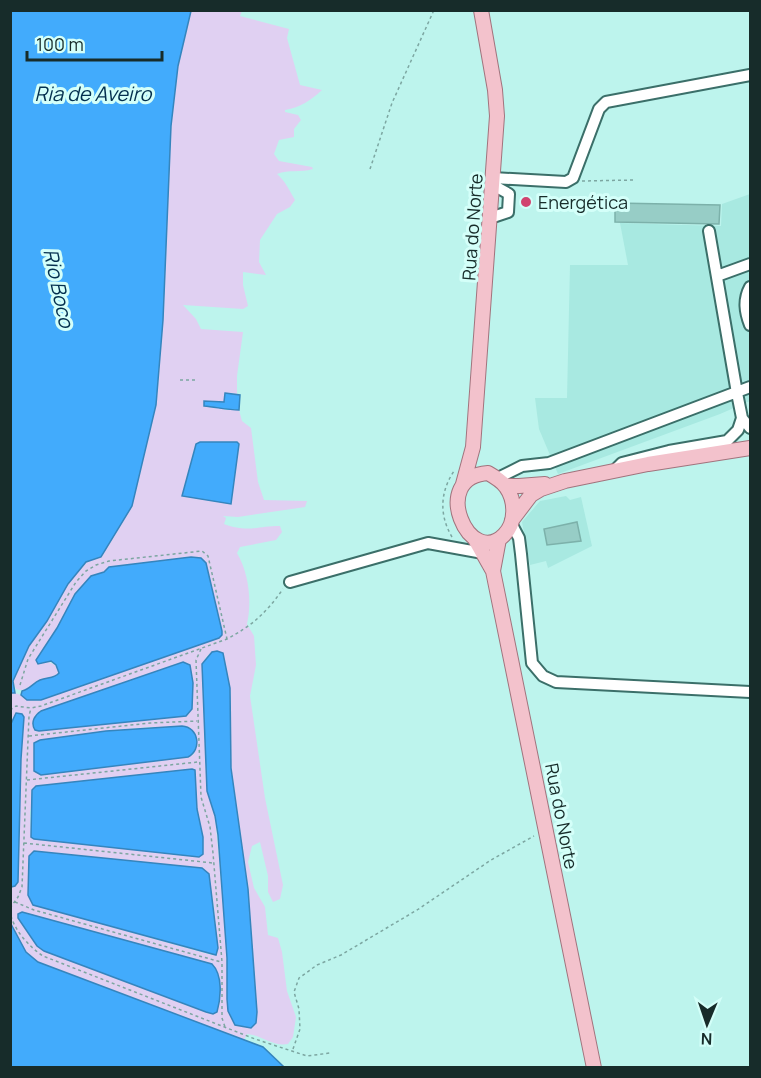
<svg xmlns="http://www.w3.org/2000/svg" width="761" height="1078" font-family="Manrope,sans-serif">
<rect width="100%" height="100%" fill="#bdf4ed"/>
<path fill="#a8e9e1" d="M 750,194 L 750,401 L 720,414 L 558,474 L 539,429 L 535,398 L 567,398 L 570,265 L 628,265 L 620,223 L 721,226 L 722,204 Z
M 566,496 L 570,500 L 581,497 L 592,546 L 548,568 L 546,561 L 530,565 L 522,522 L 540,501 Z"/>
<path fill="#e0d0f2" fill-rule="evenodd" d="M 191,11 L 242,11 L 240,16 L 289,29 L 287,38 L 300,85 L 322,90 C 310,101 301,107 285,110 L 285,112 L 298,115 L 301,120 L 294,129 L 294,137 L 279,140 L 274,154 L 279,161 L 312,167 L 313,169 C 300,173 289,169 277,174 C 286,182 289,190 295,200 L 290,207 L 277,214 L 260,240 L 259,262 L 266,275 L 243,272 L 243,285 L 248,306 L 243,309 L 183,305 L 196,319 L 201,329 L 243,332 L 237,376 L 237,394 L 225,393 L 225,402 L 204,401 L 226,410 L 239,410 L 242,421 L 251,428 L 258,482 L 264,500 L 307,501 L 305,507 L 238,517 L 223,516 L 226,518 L 224,524 C 248,533 256,526 280,526 L 282,532 L 276,540 L 240,547 L 237,553 C 249,573 252,602 247,624 L 254,636 L 256,665 L 250,696 L 265,798 L 283,885 L 280,899 L 273,902 L 268,892 L 268,876 L 260,842 L 252,846 L 248,862 L 254,888 L 265,907 L 268,935 L 278,938 L 282,952 L 287,991 L 296,1017 L 293,1037 L 288,1044 C 273,1047 262,1035 247,1034 L 244,1040 L 38,962 L 26,952 L 10,924 L 11,887 L 15,886 L 18,882 L 21,759 L 24,717 L 22,714 L 16,713 L 11,725 L 11,693 C 23,692 25,702 41,700 L 219,638 L 222,635 L 206,563 L 201,558 L 109,567 L 104,572 L 91,576 L 75,594 L 57,628 L 36,660 C 46,662 53,661 59,669 L 57,676 C 52,678 48,678 43,679 C 32,683 29,693 16,689 L 13,681 L 29,646 L 47,621 L 68,584 L 86,562 L 163,320 L 171,126 L 178,66 ZM 200,442 L 237,442 L 239,444 L 231,504 L 190,470 L 196,444 ZM 217,651 L 223,653 L 230,688 L 231,768 L 248,889 L 257,1011 L 227,999 L 227,958 L 222,892 L 215,816 L 207,791 L 202,669 C 204,659 207,653 217,651 ZM 150,727 L 190,727 L 194,754 L 188,757 L 41,775 L 106,731 ZM 192,769 L 195,771 L 197,809 L 203,837 L 203,854 L 199,857 L 34,839 L 31,837 L 30,812 L 36,786 ZM 34,851 L 209,874 L 214,908 L 218,951 L 212,955 L 33,905 L 29,856 ZM 22,913 L 212,964 L 213,1014 L 44,951 L 37,945 L 18,918 L 18,914 Z"/>
<path fill="#42abfc" stroke="#3585bd" stroke-width="1.5" d="M 11,10 L 191,11 L 178,66 L 171,126 L 163,320 L 156,405 L 132,506 L 101,557 L 86,562 L 68,584 L 47,621 L 29,646 L 13,681 L 15,693 L 11,693 Z
M 225,393 L 240,395 L 239,410 C 227,410 216,407 204,406 L 204,401 L 224,402 Z
M 200,442 L 237,442 L 239,444 L 231,504 L 182,496 L 195,448 L 196,444 Z
M 191,557 L 201,558 L 206,563 L 222,631 L 222,635 L 219,638 L 41,700 L 27,700 L 21,695 L 22,691 C 30,689 33,683 40,680 C 48,677 54,679 59,673 L 56,665 L 51,661 L 38,664 L 36,660 L 57,628 L 75,594 L 91,576 L 104,572 L 109,567 Z
M 217,651 L 223,653 L 230,688 L 231,768 L 248,889 L 257,1012 L 256,1023 L 251,1028 L 235,1025 L 228,1011 L 227,999 L 227,958 L 218,835 L 215,816 L 207,791 L 202,664 L 212,652 Z
M 183,662 L 190,665 L 193,683 L 192,709 L 186,716 L 39,731 L 35,730 C 30,722 35,715 41,711 Z
M 16,713 L 22,714 L 24,717 L 21,759 L 18,882 L 15,886 L 11,887 L 10,726 Z
M 182,726 C 199,727 202,750 188,757 L 41,775 L 34,771 L 34,743 L 40,740 L 106,731 Z
M 192,769 L 195,770 L 197,809 L 203,837 L 203,854 L 199,857 L 34,839 L 31,837 L 32,790 L 36,786 Z
M 34,851 L 202,868 L 209,874 L 218,948 L 216,955 L 33,905 L 28,895 L 29,856 Z
M 22,912 L 212,964 C 223,975 221,998 217,1012 L 213,1014 L 206,1012 L 44,951 L 37,946 L 18,918 L 18,914 Z
M 11,924 L 26,952 L 38,962 L 263,1047 L 284,1067 L 11,1067 Z"/>
<path fill="#97cdc6" stroke="#7cb1aa" stroke-width="1.5" d="M 615,203 L 720,205 L 719,224 L 615,222 Z
M 577,522 L 581,541 L 547,545 L 544,529 Z"/>
<g fill="none" stroke-linecap="round" stroke-linejoin="round">
<g stroke="#3b6f69" stroke-width="14">
<path id="minor" d="M 493,178 L 566,182 L 573,178 L 599,109 L 606,102 L 750,75
M 490,218 L 508,212 L 509,194 L 493,185
M 709,231 L 737,393 L 742,418 L 750,428
M 717,276 L 750,264
M 750,287 C 743,300 745,312 750,325
M 617,468 L 622,463 L 669,451 L 727,441 L 738,430 L 742,418
M 498,478 L 522,466 L 549,463 L 750,387
M 511,523 L 519,538 L 521,554 L 532,663 L 543,676 L 556,682 L 750,692
M 290,582 L 428,543 L 483,553"/>
</g>
<g stroke="#a1737d" stroke-width="16">
<path id="major" d="M 488,473 C 495,477 502,481 506,487 C 516,501 516,523 504,535 C 470,570 428,477 488,473 Z
M 463,484 L 473,447 L 497,116 L 495,90 L 481,10
M 506,486 L 519,486 L 545,484
M 512,520 L 531,495 L 541,489 L 565,481 L 648,464 L 750,448
M 475,539 L 493,571 L 594,1068
M 493,571 L 499,539"/>
</g>
<path stroke="#7ca6a1" stroke-width="1.5" stroke-dasharray="3 3" stroke-linecap="butt" d="M 370,169 L 392,103 L 434,10
M 582,181 L 634,180
M 180,380 L 196,380
M 452,537 C 439,515 440,492 454,471
M 201,649 L 196,660 L 201,797 L 210,827 L 213,853 L 222,962 L 222,1018 L 225,1027
M 20,685 L 28,659 L 76,582 L 86,571 L 96,565 L 109,561 L 202,551 L 208,556 L 227,639
M 10,710 L 16,706 L 31,708 L 41,706 L 227,639 C 253,625 266,613 283,589
M 29,736 L 150,723 L 197,721
M 27,780 L 198,762
M 24,843 L 213,863
M 15,902 L 34,910 L 221,962
M 10,908 L 18,897 L 22,887 L 29,716 L 31,708
M 10,910 C 11,927 29,947 43,956 L 255,1039 L 307,1056 L 330,1053
M 293,1049 L 300,1029 L 299,1009 L 294,992 L 299,978 L 317,965 L 341,955 L 417,910 L 491,860 L 534,836"/>
<use href="#minor" stroke="#fff" stroke-width="10"/>
<use href="#major" stroke="#f3c2cc" stroke-width="14"/>
</g>
<circle fill="#d1436f" stroke="#d4fff9" stroke-width="2" cx="526" cy="202" r="6"/>
<g text-anchor="middle" dominant-baseline="central" stroke-width="6" stroke-linejoin="round" paint-order="stroke">
<g font-size="18" fill="#172c2a" stroke="#d4fff9" text-anchor="start">
<text x="538" y="202">Energética</text>
</g>
<g font-size="18" fill="#172c2a" stroke="#d4fff9">
<text transform="translate(472 227) rotate(-86)">Rua do Norte</text>
<text transform="translate(562 816) rotate(79)">Rua do Norte</text>
</g>
<g font-size="20" font-style="italic" fill="#032f4e" stroke="#d4fff9">
<text x="93" y="93">Ria de Aveiro</text>
<text transform="translate(59 288) rotate(78)">Rio Boco</text>
</g>
</g>
<rect width="761" height="1078" fill="none" stroke="#172c2a" stroke-width="24"/>
<g transform="translate(707 1024) rotate(182)" stroke="#d4fff9" stroke-width="4.5" paint-order="stroke">
<path d="M0-4.5L10 22L0 15L-10 22Z" fill="#172c2a"/>
<text y="-9" font-size="16" font-weight="bold" text-anchor="middle" fill="#172c2a">N</text>
</g>
<path d="M27 51v9h135v-9" fill="none" stroke="#172c2a" stroke-width="3"/>
<text x="36" y="51" font-size="18" fill="#172c2a" stroke="#d4fff9" stroke-width="4.5" paint-order="stroke">100 m</text>
</svg>
